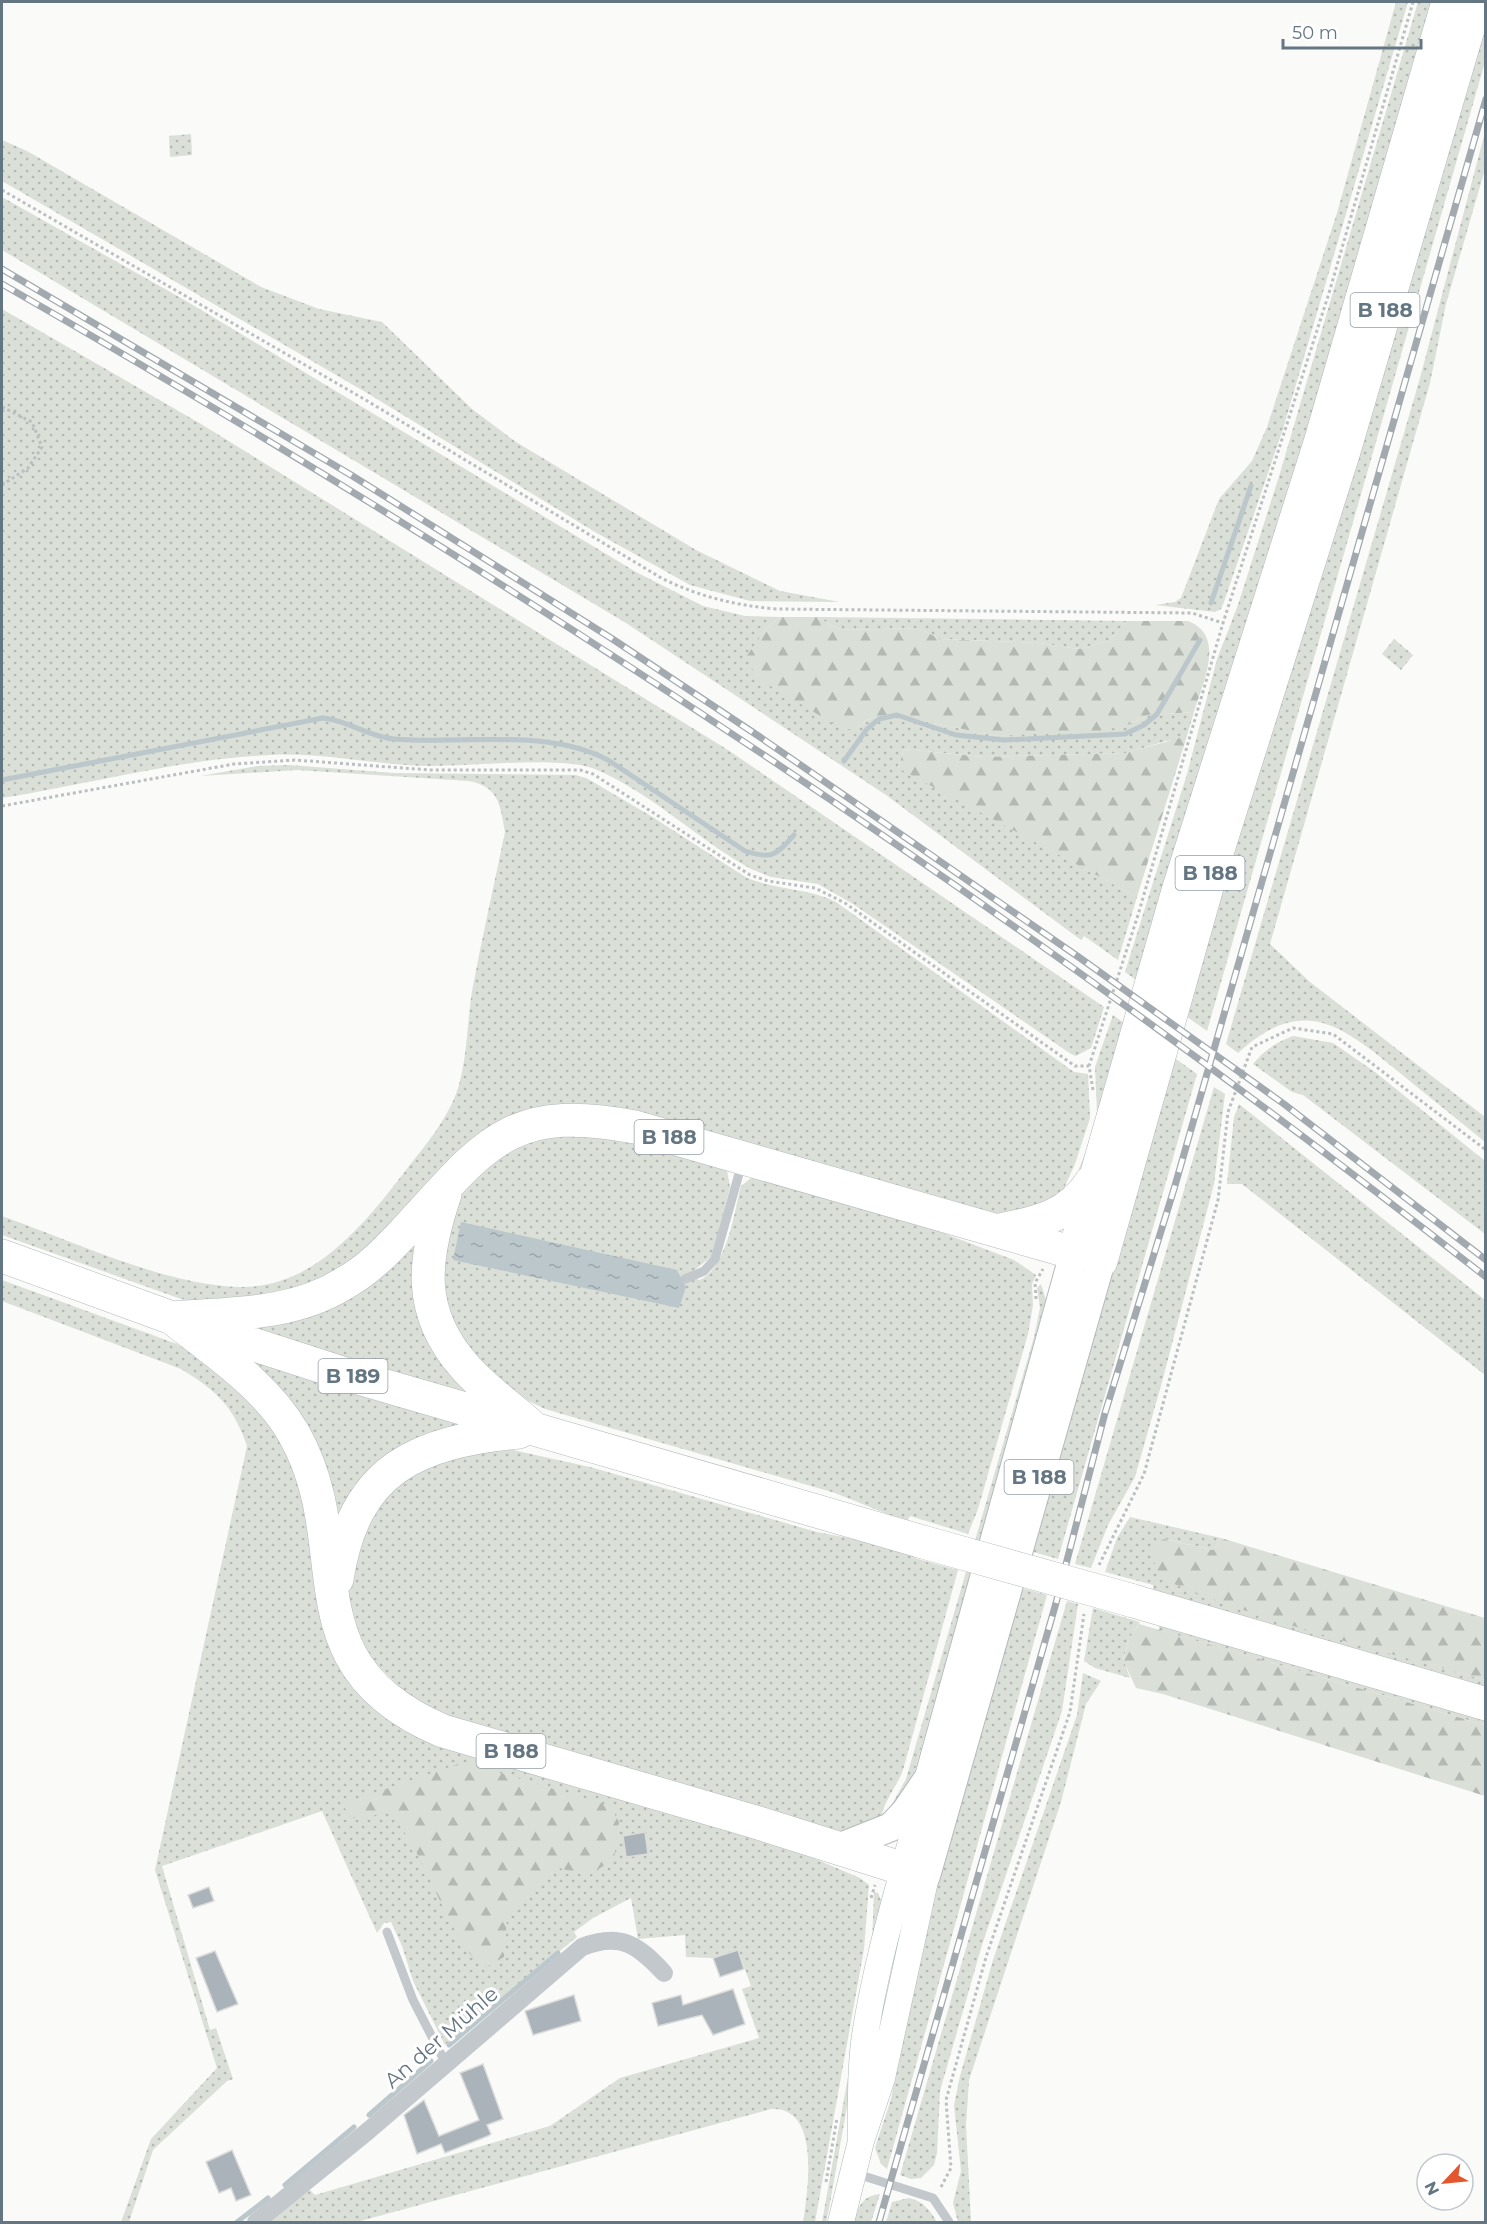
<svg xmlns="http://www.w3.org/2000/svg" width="1487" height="2224" font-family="Montserrat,sans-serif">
<defs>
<pattern id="grass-dots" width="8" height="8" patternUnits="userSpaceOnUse" patternTransform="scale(1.5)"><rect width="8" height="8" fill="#dadfd7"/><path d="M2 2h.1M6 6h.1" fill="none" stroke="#b4b9b4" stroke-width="1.8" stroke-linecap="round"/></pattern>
<pattern id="forest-firs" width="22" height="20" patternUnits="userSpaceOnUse" patternTransform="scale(1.5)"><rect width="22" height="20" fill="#dadfd7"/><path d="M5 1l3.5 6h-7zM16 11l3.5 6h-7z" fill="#b4b9b4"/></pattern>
<pattern id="water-ripples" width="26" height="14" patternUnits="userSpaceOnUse" patternTransform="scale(1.5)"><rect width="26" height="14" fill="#bbc7cb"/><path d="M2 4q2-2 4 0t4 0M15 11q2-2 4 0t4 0" fill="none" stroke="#9ca6aa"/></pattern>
</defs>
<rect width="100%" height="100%" fill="#fafaf8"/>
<path fill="url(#grass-dots)" d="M 1396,2 L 1408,2 L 1283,429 L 1224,602 L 1221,609 L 1215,612 L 1155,605 L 1175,602 L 1181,598 L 1219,499 L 1252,461 L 1267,427 L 1337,213 Z
M 1418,2 L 1433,2 L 1248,630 L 1140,983 L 1125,972 L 1187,774 L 1217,659 L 1238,605 L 1280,473 Z
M 1485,18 L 1485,62 L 1207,1031 L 1183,1014 Z
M 1485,132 L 1485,169 L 1446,304 L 1430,383 L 1270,944 L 1310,982 L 1485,1117 L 1485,1142 C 1457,1119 1428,1096 1400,1073 C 1342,1026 1304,993 1238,1053 L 1226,1044 L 1420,378 Z
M 191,134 L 192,155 L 170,157 L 169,136 Z
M 2,140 L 27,151 L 261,287 L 319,309 L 382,322 L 472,409 L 516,442 L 696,550 L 780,591 L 840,602 L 750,601 L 690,585 L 595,532 L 367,393 L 2,181 Z
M 2,197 L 188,302 L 636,572 L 703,606 L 745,616 L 779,617 L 763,633 L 857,728 L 866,720 L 889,714 L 997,736 L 1128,725 L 1148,715 L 1194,712 L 1186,739 L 1166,741 L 1126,753 L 983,757 L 904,749 L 898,767 L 1137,897 L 1118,960 L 1084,936 L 1081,940 L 886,795 L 626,623 L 2,250 Z
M 2,309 L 201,424 L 728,750 L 1104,1007 L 1091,1048 L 1076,1056 L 1071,1054 L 853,904 L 818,884 L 771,877 L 751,869 C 698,840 652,793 595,769 C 562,756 472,766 432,766 C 378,766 324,752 270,755 C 180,759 90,784 2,798 Z
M 817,617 L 1127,621 L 1108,641 L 1079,649 L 1040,643 L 940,639 L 918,628 L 840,630 Z
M 1394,639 L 1413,655 L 1401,670 L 1382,654 Z
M 289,765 L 394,773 L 576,775 L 588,779 L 651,816 L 747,878 C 776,890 808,888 836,902 L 1074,1072 L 1088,1074 L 1090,1118 L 1075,1164 L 1059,1199 L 1022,1217 L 984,1212 L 575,1107 L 409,1215 L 315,1291 L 200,1302 L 181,1299 L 2,1235 L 2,1216 C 73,1241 164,1285 239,1287 C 315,1289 368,1220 409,1166 C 426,1145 446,1120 456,1094 C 467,1065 467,1023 472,991 C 482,938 494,885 505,832 C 500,804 499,787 469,781 L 297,770 L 200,776 L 258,766 Z
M 1113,1015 L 1127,1025 L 1087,1167 L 1071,1189 L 1092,1136 L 1097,1112 L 1095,1067 Z
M 1293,1036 L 1333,1043 L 1375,1072 L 1485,1161 L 1485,1234 L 1303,1095 L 1292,1092 L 1253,1064 C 1264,1050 1277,1042 1293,1036 Z
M 1169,1054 L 1197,1074 L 1058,1559 L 1030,1551 Z
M 1214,1087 L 1225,1094 L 1214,1184 L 1162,1382 L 1135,1477 L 1108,1525 L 1091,1568 L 1075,1564 Z
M 1239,1104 L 1485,1300 L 1485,1375 L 1242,1184 L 1227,1184 L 1234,1117 Z
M 584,1132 L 726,1165 L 730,1187 L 712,1256 L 691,1273 L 693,1278 L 700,1280 C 727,1267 734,1213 741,1186 L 751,1178 L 761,1175 L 885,1211 L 1014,1260 L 1036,1275 L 1032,1284 L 1033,1305 L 1028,1334 L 978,1509 L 968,1534 L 910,1516 L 907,1522 L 835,1493 L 545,1409 L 504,1389 L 448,1325 L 440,1238 L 468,1180 L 516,1144 Z
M 416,1231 L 419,1267 L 503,1407 L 223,1322 L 239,1323 Z
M 2,1280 L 177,1344 L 227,1370 L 295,1458 L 348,1676 L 818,1860 L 860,1878 L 869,1885 L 864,1949 L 815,2222 L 803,2222 C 808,2190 821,2106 771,2109 L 357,2222 L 267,2222 L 303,2192 L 310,2190 L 315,2195 L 550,2126 L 620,2078 L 759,2038 L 742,1989 L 751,1986 L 738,1950 L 713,1958 L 686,1957 L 685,1935 L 638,1939 L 631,1898 L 593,1918 L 574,1932 L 577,1937 L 445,2045 L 413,1981 L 402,1946 L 391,1922 L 384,1923 L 377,1933 L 322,1811 L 162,1866 L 210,2030 L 216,2028 L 233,2079 L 227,2081 L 153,2150 L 129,2222 L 121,2222 L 151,2139 L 217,2068 L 155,1870 L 247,1446 C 234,1407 216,1390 181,1369 L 2,1301 Z
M 1041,1284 L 1047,1303 L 911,1784 L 888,1811 L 906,1779 L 1034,1337 L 1040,1308 L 1037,1288 Z
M 228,1349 L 492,1429 L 472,1430 L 338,1533 Z
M 499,1447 L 590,1467 L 817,1532 L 886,1545 L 918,1559 L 958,1570 L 903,1770 C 897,1787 883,1801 881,1820 L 845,1832 L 824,1829 L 421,1708 L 363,1651 L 346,1589 L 355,1533 L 407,1469 Z
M 1130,1517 L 1221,1538 L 1213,1550 L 1165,1539 L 1314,1631 L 1485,1680 L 1485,1689 L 1153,1591 L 1153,1585 L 1105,1572 L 1117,1538 Z
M 1018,1587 L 1047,1595 L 887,2169 L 881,2164 L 875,2148 L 891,2099 L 935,1882 Z
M 1067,1601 L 1078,1604 L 1062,1711 L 982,1945 L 940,2091 L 937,2153 L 934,2165 L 921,2178 L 911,2179 L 900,2175 Z
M 1093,1608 L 1140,1622 L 1129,1639 L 1123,1659 L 1130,1678 L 1095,1668 L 1084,1661 Z
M 1159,1622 L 1485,1717 L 1485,1725 L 1159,1630 Z
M 1083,1673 L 1101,1681 L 1086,1704 L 1061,1802 L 969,2080 L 966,2125 L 971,2222 L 958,2222 L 953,2203 L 961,2171 L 954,2105 L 960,2076 L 993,1960 L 1077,1715 Z
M 874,1892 L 878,1893 L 881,1900 L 880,1918 L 829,2209 L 826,2222 L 822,2222 L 872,1943 Z
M 880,2194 L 871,2222 L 854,2222 C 858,2207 862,2196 880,2194 Z
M 909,2198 C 923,2201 930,2210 937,2222 L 886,2222 L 892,2202 Z"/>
<path fill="url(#forest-firs)" d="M 779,617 L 817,617 L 840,630 L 918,628 L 940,639 L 1040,643 L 1079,649 L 1108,641 L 1127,621 L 1188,621 C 1227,636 1202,684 1194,712 L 1148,715 L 1128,725 L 1100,731 L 997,736 L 889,714 L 866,720 L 857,728 L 844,730 L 757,678 L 746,657 L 763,633 Z
M 1180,738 L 1186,739 L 1137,897 L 898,768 L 904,749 L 983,757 L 1125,753 Z
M 1221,1538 L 1485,1618 L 1485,1680 C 1377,1649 1264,1623 1160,1578 L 1152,1556 L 1155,1544 L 1164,1539 L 1213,1550 Z
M 1139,1624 L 1485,1725 L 1485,1796 L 1163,1694 L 1136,1688 L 1123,1660 L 1129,1639 Z
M 464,1762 L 610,1806 L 619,1822 L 614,1859 L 588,1876 L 556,1867 L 507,1919 L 504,1957 L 483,1969 C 440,1924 430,1856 387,1810 L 361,1821 L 350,1816 L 342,1804 Z"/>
<path fill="url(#water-ripples)" d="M 461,1222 L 677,1270 L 686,1287 L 679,1308 L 453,1260 Z"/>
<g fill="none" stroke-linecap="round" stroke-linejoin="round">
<path stroke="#bbc7cb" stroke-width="5" d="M 1211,603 L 1251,486
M 844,761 L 867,729 L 879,719 L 897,715 L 956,735 L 1004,740 L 1125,734 L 1144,725 L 1157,714 L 1200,640
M 2,780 L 323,718 C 347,720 369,737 394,739 C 463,745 544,727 608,760 L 745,851 C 772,860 776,855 794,835
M 449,2045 L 558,1953
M 369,2115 L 431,2061
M 285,2185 L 354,2127
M 237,2222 L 268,2198"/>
</g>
<path fill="#aab3b9" stroke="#dcdcda" stroke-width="1.5" d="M 645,1832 L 648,1854 L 626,1857 L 623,1836 Z
M 209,1887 L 214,1901 L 193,1908 L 188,1895 Z
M 738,1950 L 744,1969 L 720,1977 L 713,1958 Z
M 215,1951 L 238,2004 L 217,2012 L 196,1958 Z
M 733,1989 L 745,2024 L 713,2035 L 702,2015 L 658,2026 L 652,2003 L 681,1995 L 683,2005 Z
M 574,1995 L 581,2021 L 533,2035 L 525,2011 Z
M 483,2064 L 503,2119 L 487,2125 L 491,2134 L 488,2136 L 445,2153 L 441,2144 L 417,2154 L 404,2115 L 424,2100 L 439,2136 L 479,2120 L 460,2073 Z
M 232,2150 L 251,2195 L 236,2201 L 231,2188 L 219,2193 L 206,2162 Z"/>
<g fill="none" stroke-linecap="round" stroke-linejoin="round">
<g stroke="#b3babf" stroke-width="27">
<path id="secondary" d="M 861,2141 C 861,2105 860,2070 865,2035 C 878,1951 905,1868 926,1786
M 841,2222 L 861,2141 L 882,2078 L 926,1876"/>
</g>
<g stroke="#b5babe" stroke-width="30">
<path id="primary" d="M 838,1848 L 891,1827 L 906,1811 L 929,1777 L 1074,1253 L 1101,1261 L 926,1876 L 904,1869"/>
</g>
<g stroke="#b4b9bd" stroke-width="34">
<path id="highway" d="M 445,1194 C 423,1259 416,1312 465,1367 C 483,1388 509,1406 530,1425
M 1000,1230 C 1037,1223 1070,1216 1091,1182
M 2,1256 L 172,1318 L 348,1375 L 923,1542
M 1101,1261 L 1215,859 L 1344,451 L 1476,2
M 172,1318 C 231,1313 291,1316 343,1284 C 370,1269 387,1250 408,1228 C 486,1143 510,1103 635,1127 L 1074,1253 L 1178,891 L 1320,443 L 1448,2
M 172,1318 C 215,1352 266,1385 294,1434 C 359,1549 284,1664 443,1731 L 752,1821 L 904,1869
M 337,1579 C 354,1468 417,1442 519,1432
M 1130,1600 L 1486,1704"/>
</g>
<path stroke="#bbbfc2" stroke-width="3" stroke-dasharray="3 3" stroke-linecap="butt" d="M 2,190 L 364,399 L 663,579 C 701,597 734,605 776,609 L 1192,613 L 1223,623
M 2,407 L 32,422 L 42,447 L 28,468 L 2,485
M 2,806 L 234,764 L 295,760 L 430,770 L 580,770 L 593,774 L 750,875 L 768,881 L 815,888 L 845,903 L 1075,1066 L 1089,1066
M 1093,1090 L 1089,1066 L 1138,915 L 1223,623 L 1329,293 L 1413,2
M 1036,1299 L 1035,1283 L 1043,1269
M 1099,1565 L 1144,1474 L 1218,1200 L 1228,1112 L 1252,1047 L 1293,1028 L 1333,1034 L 1486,1150
M 871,1898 L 875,1885
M 826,2182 L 837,2118
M 941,2187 L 951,2168 L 946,2100 L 986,1957 L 1070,1712 L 1084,1614"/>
<path stroke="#c3c8cc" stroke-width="9" d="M 685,1279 L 704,1271 L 715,1259 L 742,1163
M 387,1932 L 413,2000 L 445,2062
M 854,2173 L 933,2198 L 949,2222"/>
<path stroke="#c3c8cc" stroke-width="18" d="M 256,2222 L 368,2131 L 582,1947 C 621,1932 638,1945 664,1973"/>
<use href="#secondary" stroke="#fff" stroke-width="26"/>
<use href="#primary" stroke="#fff" stroke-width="28"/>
<use href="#highway" stroke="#fff" stroke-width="33"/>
<g stroke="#a2aab0" stroke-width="7">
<path id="rail" d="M 2,269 L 351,475 L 611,638 L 760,737 L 1080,958 L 1284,1104 L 1486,1260
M 2,284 C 518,580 1017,909 1486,1277
M 879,2222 L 1056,1603 L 1105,1413 L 1174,1189 L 1486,99"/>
</g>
<use href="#rail" stroke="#fff" stroke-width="4.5" stroke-dasharray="14" stroke-linecap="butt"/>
<g stroke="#b4b9bd" stroke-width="34" stroke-linecap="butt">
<path id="highway-bridge" d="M 923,1542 L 1130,1600"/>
</g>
<use href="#highway-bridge" stroke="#fff" stroke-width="33"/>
</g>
<g text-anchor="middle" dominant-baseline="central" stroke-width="6" stroke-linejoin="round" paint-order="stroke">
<g fill="#fff" stroke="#939fa8" stroke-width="1.5">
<rect x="1350.5" y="293" width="69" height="34" rx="4.5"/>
<rect x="1175.5" y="856" width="69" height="34" rx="4.5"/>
<rect x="634.5" y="1120" width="69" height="34" rx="4.5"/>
<rect x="318.5" y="1359" width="69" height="34" rx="4.5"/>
<rect x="1004.5" y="1460" width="69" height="34" rx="4.5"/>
<rect x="476.5" y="1734" width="69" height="34" rx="4.5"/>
</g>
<g font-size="20" font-weight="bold" fill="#657683">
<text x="1385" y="310">B 188</text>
<text x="1210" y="873">B 188</text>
<text x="669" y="1137">B 188</text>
<text x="353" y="1376">B 189</text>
<text x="1039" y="1477">B 188</text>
<text x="511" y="1751">B 188</text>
</g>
<g font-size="21" fill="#657683" stroke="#fff">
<text transform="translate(441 2037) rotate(-41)">An der Mühle</text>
</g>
</g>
<rect width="1487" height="2224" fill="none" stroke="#657683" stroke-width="6"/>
<g transform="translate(1445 2182) rotate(244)"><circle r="28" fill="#ffffff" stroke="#c1c8cd" stroke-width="1.5"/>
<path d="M0-4.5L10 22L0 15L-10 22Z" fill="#e4572e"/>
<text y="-9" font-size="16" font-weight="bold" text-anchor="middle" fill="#657683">N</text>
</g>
<path d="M1283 39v9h138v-9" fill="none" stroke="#657683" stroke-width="3"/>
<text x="1292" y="39" font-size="18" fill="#657683" stroke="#ffffff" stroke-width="4.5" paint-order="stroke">50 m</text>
</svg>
